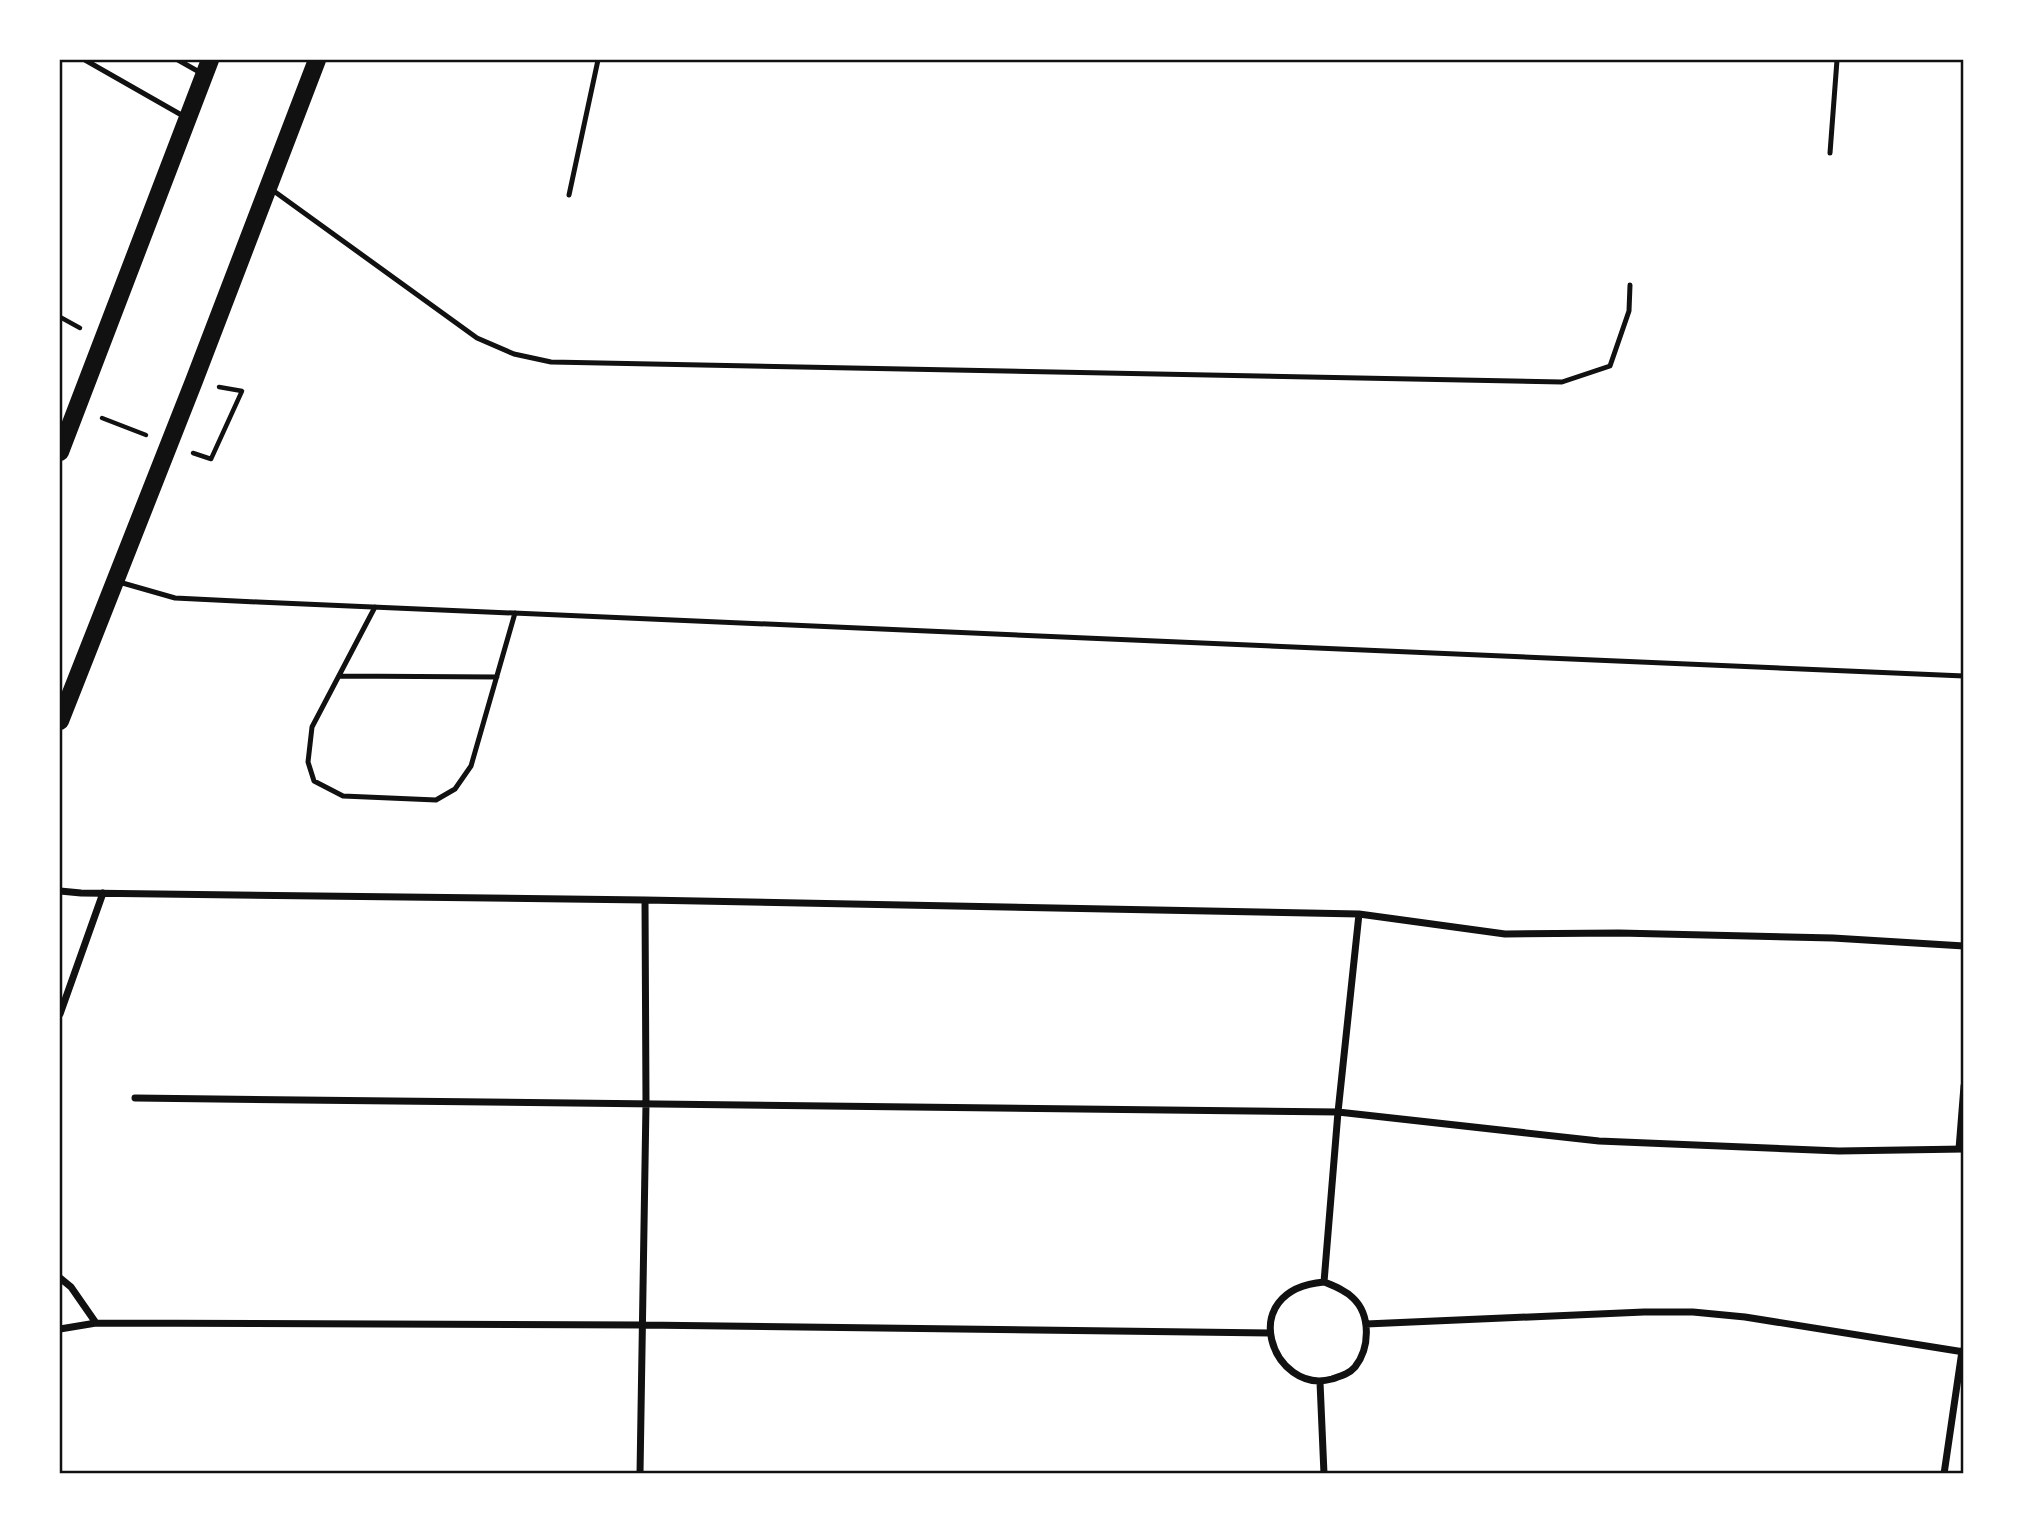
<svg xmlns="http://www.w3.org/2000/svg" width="2023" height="1533" font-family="'Fira Sans Condensed',sans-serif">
<rect width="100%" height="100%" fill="#fff"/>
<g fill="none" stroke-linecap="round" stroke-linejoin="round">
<path stroke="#111" stroke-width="4.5" d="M 60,317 L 80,328
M 102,418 L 146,435
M 193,453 L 211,459 L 242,391 L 219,387"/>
<path stroke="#111" stroke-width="5" d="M 85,60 L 185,117
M 178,60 L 201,73
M 1830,153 L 1837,60
M 271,189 L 477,338 L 514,354 L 551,362 L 1562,382 L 1610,366 L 1629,311 L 1630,285
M 569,195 L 598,60
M 119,582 L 175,598 L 258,602 L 1964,676
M 375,607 L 312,727 L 308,762 L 314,781 L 343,796 L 436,800 L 455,789 L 471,766 L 515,613
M 339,676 L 497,677"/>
<path stroke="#111" stroke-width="7" d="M 60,891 L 81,893 L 645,900 L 1359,914 L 1505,934 L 1619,933 L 1833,938 L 1964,946
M 60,1014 L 103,893
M 135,1098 L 1338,1112 L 1599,1141 L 1839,1151 L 1964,1149
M 1959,1149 L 1964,1086
M 60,1278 L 71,1287 L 96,1323
M 1324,1282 L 1338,1112 L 1359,914
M 1324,1282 C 1334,1286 1345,1290 1353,1298 C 1371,1315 1370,1348 1355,1367 C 1349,1374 1341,1376 1332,1379 C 1273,1396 1233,1290 1324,1282 Z
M 1366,1324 L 1644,1312 L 1693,1312 L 1745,1317 L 1964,1352
M 60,1329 L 96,1323 L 642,1325 L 1270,1333
M 1320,1382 L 1324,1474
M 640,1474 L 646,1103 L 645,900
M 1944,1474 L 1962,1351"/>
<path stroke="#111" stroke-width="18" d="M 60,452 L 210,60
M 60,721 L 194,381 L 317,60"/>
</g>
<rect width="2023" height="1533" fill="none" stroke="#ffffff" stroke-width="122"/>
<rect x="61" y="61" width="1901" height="1411" fill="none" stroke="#111" stroke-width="2.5"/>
</svg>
